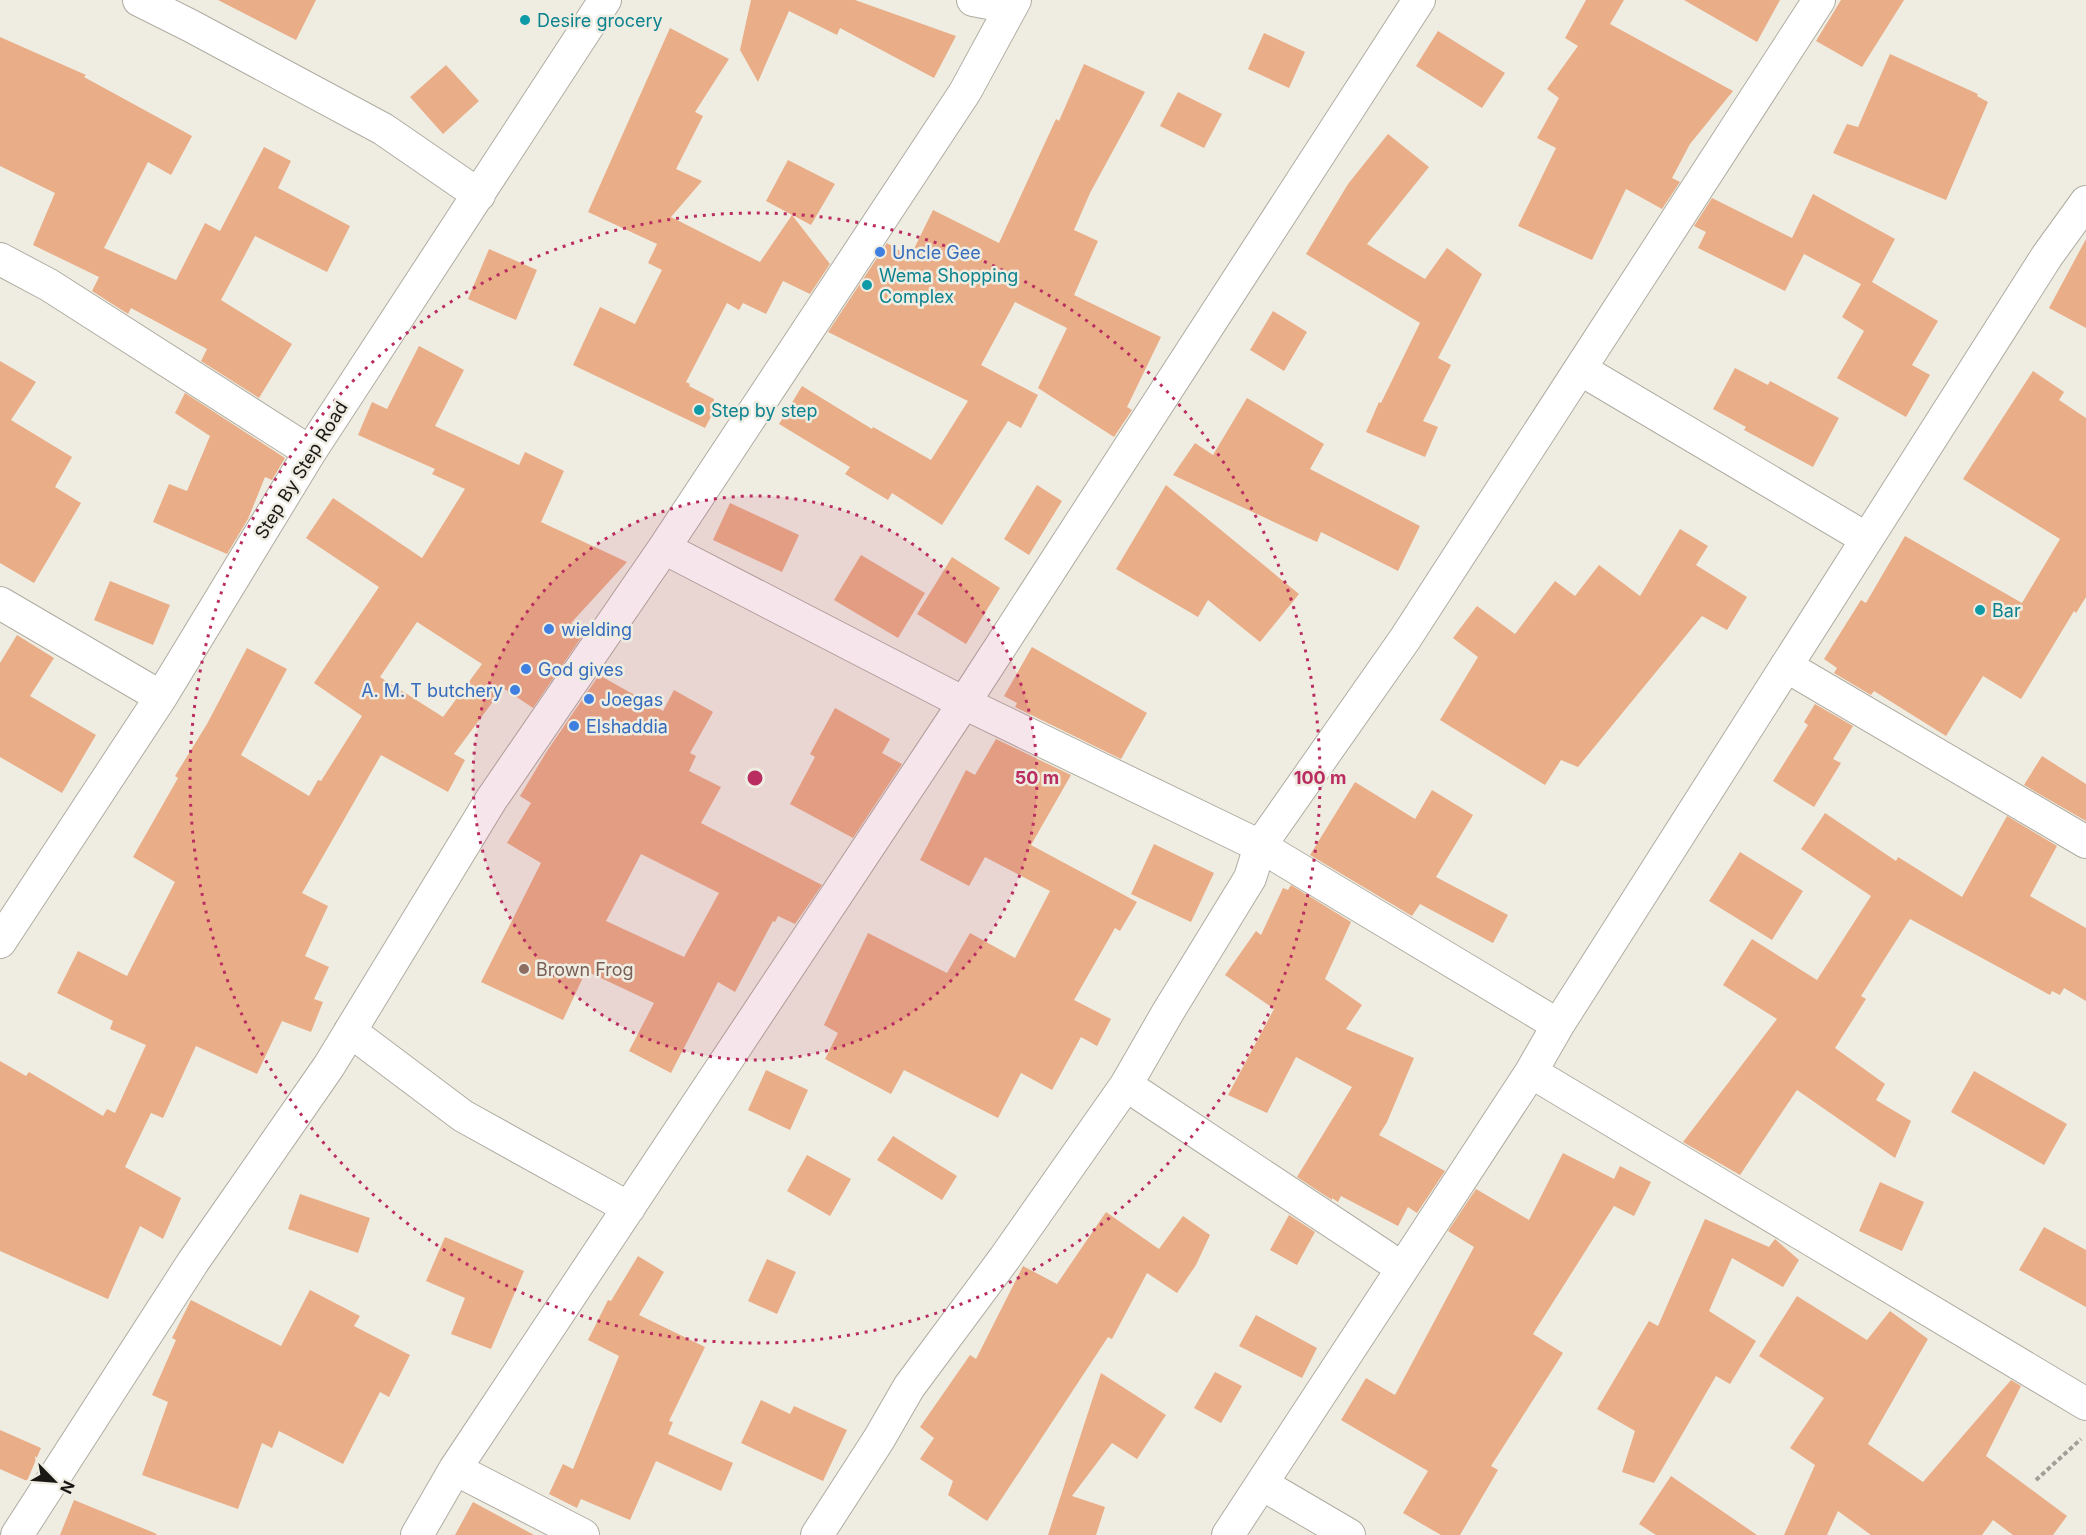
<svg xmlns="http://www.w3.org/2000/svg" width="2086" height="1535" font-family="Inter,sans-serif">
<rect width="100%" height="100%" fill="#efede2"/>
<path fill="#e9ad87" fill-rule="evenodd" d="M 218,0 L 316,0 L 296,40 Z
M 751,0 L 855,0 L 956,36 L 934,78 L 840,28 L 837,35 L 789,11 L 758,82 L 740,50 Z
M 1586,0 L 1624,0 L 1610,24 L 1733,91 L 1690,144 L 1672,178 L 1680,182 L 1662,209 L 1626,189 L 1592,260 L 1518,226 L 1556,148 L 1537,138 L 1559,98 L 1547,89 L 1578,46 L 1565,38 Z
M 1684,0 L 1780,0 L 1757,42 Z
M 1841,0 L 1904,0 L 1862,67 L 1816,41 Z
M 670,28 L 729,59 L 695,112 L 703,116 L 676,169 L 702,181 L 671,217 L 760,262 L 792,215 L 830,264 L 810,294 L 783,281 L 766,314 L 743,303 L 739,310 L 727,303 L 686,382 L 690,384 L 689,386 L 714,399 L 714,411 L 705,428 L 573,365 L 600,307 L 635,324 L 662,270 L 648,263 L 657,244 L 588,212 Z
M 1438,31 L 1505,73 L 1482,108 L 1416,66 Z
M 1264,33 L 1305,52 L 1289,88 L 1248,69 Z
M 0,37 L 86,75 L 84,77 L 192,136 L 171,175 L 148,162 L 104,248 L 176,280 L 205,223 L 220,231 L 264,147 L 291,161 L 278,188 L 350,226 L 327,272 L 255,236 L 221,300 L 292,344 L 259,398 L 201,361 L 207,349 L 131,308 L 128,314 L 92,291 L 99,277 L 33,245 L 55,193 L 0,166 Z
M 1890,54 L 1978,94 L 1977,96 L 1988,102 L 1946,200 L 1833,153 L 1847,124 L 1858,127 Z
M 1084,64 L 1145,92 L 1090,193 L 1074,230 L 1098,241 L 1074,295 L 1161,337 L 1127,407 L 1132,410 L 1114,437 L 1038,388 L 1067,328 L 1015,302 L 981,365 L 1038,395 L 1021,428 L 1008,421 L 942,525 L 892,493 L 888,500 L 845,474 L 850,467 L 779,424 L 802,386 L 872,429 L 873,427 L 931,460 L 968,401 L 828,332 L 887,243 L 910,257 L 933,210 L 999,243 L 1056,119 L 1059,121 Z
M 446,65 L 479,101 L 443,134 L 410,97 Z
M 1178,92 L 1222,114 L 1204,148 L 1160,126 Z
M 1388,134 L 1429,167 L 1367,244 L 1425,279 L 1447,248 L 1482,274 L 1438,358 L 1451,365 L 1423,421 L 1438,427 L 1425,457 L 1366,432 L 1379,402 L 1381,403 L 1420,323 L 1306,254 L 1348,184 Z
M 788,160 L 835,184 L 811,225 L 766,201 Z
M 1813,194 L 1895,239 L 1872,282 L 1938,321 L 1912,365 L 1930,375 L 1906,417 L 1837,378 L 1864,331 L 1842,317 L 1861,284 L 1804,254 L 1785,291 L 1698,248 L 1706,232 L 1694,226 L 1712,198 L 1792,238 Z
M 2086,239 L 2086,328 L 2049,308 Z
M 489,249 L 537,270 L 516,320 L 468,299 Z
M 1273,311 L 1307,332 L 1284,371 L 1250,350 Z
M 419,346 L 464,370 L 435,426 L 519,465 L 525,452 L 564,471 L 541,522 L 627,562 L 571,623 L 585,632 L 533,708 L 503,688 L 454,754 L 465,760 L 448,792 L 381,755 L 302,893 L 328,906 L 305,956 L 329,967 L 314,999 L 323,1002 L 311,1032 L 282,1021 L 257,1074 L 196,1046 L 163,1118 L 151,1113 L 125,1167 L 181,1198 L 163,1239 L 140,1226 L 108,1299 L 0,1251 L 0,1061 L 26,1076 L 29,1072 L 103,1116 L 107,1109 L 115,1113 L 146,1045 L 110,1029 L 113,1021 L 57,993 L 78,951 L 127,976 L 175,882 L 133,857 L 178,778 L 175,776 L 207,724 L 247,648 L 287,669 L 241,755 L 309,796 L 318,780 L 321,781 L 362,716 L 314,683 L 379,587 L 306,538 L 333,498 L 422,558 L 465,489 L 432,474 L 435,469 L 358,435 L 372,402 L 387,409 ZM 417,622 L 482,664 L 443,717 L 380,677 Z
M 0,361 L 36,382 L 11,420 L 72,457 L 55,487 L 81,503 L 34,583 L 0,563 Z
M 1735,368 L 1768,385 L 1770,381 L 1839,418 L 1813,467 L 1744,430 L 1746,427 L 1713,409 Z
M 2033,371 L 2064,392 L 2059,400 L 2086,418 L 2086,597 L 2076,613 L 2074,611 L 2021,699 L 1983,676 L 1946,736 L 1874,691 L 1871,695 L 1834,673 L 1837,668 L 1824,659 L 1861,600 L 1866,603 L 1905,536 L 2022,603 L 2060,539 L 1963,479 Z
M 185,393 L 285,458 L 272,480 L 265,477 L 248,519 L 227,554 L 153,522 L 169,484 L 187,491 L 210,436 L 175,413 Z
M 1247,398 L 1324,444 L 1310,469 L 1420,526 L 1398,571 L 1321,532 L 1317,542 L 1173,475 L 1195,443 L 1213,455 Z
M 1037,485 L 1062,501 L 1029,555 L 1004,539 Z
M 1166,485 L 1299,594 L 1260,642 L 1208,600 L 1198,617 L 1116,569 Z
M 730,503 L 799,535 L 782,572 L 713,540 Z
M 1680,529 L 1708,546 L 1696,565 L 1747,597 L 1727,630 L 1702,616 L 1578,767 L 1561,760 L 1545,785 L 1440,720 L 1478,657 L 1453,638 L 1477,606 L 1515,634 L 1555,581 L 1575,596 L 1599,565 L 1640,596 Z
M 861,555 L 925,593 L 898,638 L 834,600 Z
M 952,557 L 1000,588 L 966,644 L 917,614 Z
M 110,581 L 170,605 L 153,645 L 94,620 Z
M 17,635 L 54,658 L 30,696 L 96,735 L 62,793 L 0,757 L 0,663 Z
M 1032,647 L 1147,713 L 1121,759 L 1015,707 L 1017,703 L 1004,696 Z
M 599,675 L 663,711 L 674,690 L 713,712 L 690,753 L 696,756 L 689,771 L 721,787 L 701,823 L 822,885 L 795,924 L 778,916 L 775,922 L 773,921 L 735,992 L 718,982 L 671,1073 L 629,1051 L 654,1003 L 586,971 L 563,1020 L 481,982 L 541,863 L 507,843 L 531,803 L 520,796 L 547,751 ZM 641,854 L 719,893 L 684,957 L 606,921 Z
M 1815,704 L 1853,726 L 1833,759 L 1841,763 L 1814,807 L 1773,781 L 1808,725 L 1804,722 Z
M 835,708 L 890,739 L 882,753 L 902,764 L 853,838 L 790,804 L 815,757 L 810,754 Z
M 996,739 L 1071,775 L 1031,845 L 1137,902 L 1120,931 L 1115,928 L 1074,1000 L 1111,1019 L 1097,1046 L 1081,1037 L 1052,1090 L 1021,1073 L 998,1118 L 904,1070 L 891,1094 L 825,1059 L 838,1033 L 824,1025 L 868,933 L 947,973 L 970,933 L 1015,958 L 1050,891 L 985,857 L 969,886 L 920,860 L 966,770 L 975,775 Z
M 2042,756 L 2086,784 L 2086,821 L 2024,785 Z
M 1355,782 L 1415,819 L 1432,790 L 1473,815 L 1436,877 L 1508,915 L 1493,943 L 1420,904 L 1412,916 L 1310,855 Z
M 1825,813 L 1896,861 L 1898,857 L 1962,897 L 2007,816 L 2057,846 L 2030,896 L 2086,928 L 2086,1001 L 2064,988 L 2060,995 L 2052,991 L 2050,995 L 1910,919 L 1861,996 L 1866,999 L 1835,1048 L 1885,1084 L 1876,1100 L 1911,1121 L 1895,1158 L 1797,1090 L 1740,1175 L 1683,1142 L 1777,1019 L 1723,985 L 1752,939 L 1817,980 L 1871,896 L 1801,849 Z
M 1154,844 L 1214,873 L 1191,922 L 1131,894 Z
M 1740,852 L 1803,891 L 1772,940 L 1709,901 Z
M 1291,885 L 1351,922 L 1325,979 L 1362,1005 L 1346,1029 L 1414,1058 L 1387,1122 L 1379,1135 L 1445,1171 L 1417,1213 L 1408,1207 L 1398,1226 L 1341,1196 L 1338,1202 L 1332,1198 L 1332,1200 L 1297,1177 L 1352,1087 L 1296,1057 L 1267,1113 L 1228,1095 L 1274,1009 L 1225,975 L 1256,931 L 1261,935 L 1283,888 L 1288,890 Z
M 766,1070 L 808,1090 L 790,1130 L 748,1110 Z
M 1974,1071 L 2067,1124 L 2044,1165 L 1951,1112 Z
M 893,1136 L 957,1176 L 942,1200 L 877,1160 Z
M 1563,1153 L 1614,1179 L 1620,1166 L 1651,1182 L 1634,1216 L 1614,1206 L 1533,1334 L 1563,1353 L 1491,1466 L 1498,1470 L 1460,1535 L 1441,1535 L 1403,1513 L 1428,1471 L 1341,1420 L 1366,1378 L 1395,1395 L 1474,1247 L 1448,1231 L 1476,1189 L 1529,1220 Z
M 807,1155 L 851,1179 L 830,1216 L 787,1191 Z
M 1880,1182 L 1924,1202 L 1902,1251 L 1859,1231 Z
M 300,1194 L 370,1218 L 358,1253 L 288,1229 Z
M 1106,1212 L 1159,1249 L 1183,1216 L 1210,1235 L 1196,1265 L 1177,1293 L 1147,1273 L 1112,1339 L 1108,1337 L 987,1521 L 948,1495 L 953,1481 L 920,1459 L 934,1438 L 920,1427 L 970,1355 L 976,1359 L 1023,1266 L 1057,1284 Z
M 1289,1215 L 1315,1232 L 1297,1265 L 1270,1250 Z
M 1705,1219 L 1769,1247 L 1775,1239 L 1799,1260 L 1783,1287 L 1732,1258 L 1709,1311 L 1756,1341 L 1730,1384 L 1716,1376 L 1654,1483 L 1622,1472 L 1635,1431 L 1597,1409 L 1649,1321 L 1658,1326 Z
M 2044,1227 L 2086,1250 L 2086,1307 L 2019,1270 Z
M 445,1237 L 524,1271 L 491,1349 L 451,1334 L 465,1298 L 426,1281 Z
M 638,1256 L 664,1272 L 639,1315 L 705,1347 L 669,1421 L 673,1422 L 668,1434 L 733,1463 L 721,1491 L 656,1461 L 630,1520 L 581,1499 L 577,1508 L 549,1494 L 563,1464 L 573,1469 L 619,1356 L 588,1340 L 608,1300 L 611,1301 Z
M 767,1259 L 796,1272 L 777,1314 L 748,1301 Z
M 310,1290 L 360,1316 L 354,1326 L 410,1355 L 389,1397 L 380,1392 L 343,1464 L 279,1431 L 272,1448 L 262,1443 L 238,1509 L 142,1475 L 168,1402 L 152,1395 L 176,1340 L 172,1338 L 191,1300 L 281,1346 Z
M 1797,1296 L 1867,1340 L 1890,1311 L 1928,1339 L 1868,1444 L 1923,1482 L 2011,1380 L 2021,1386 L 1986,1456 L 2067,1516 L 2053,1535 L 2013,1535 L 1993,1520 L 1982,1535 L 1871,1535 L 1838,1511 L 1827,1535 L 1784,1535 L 1815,1465 L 1790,1448 L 1824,1398 L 1759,1356 Z
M 1256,1315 L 1317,1348 L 1302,1378 L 1239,1346 Z
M 1215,1372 L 1242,1386 L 1221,1423 L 1194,1408 Z
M 1101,1373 L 1166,1415 L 1137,1459 L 1112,1443 L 1072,1496 L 1105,1507 L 1096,1535 L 1048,1535 Z
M 761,1400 L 790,1414 L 794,1406 L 847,1430 L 823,1481 L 741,1443 Z
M 0,1430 L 41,1448 L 27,1481 L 0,1469 Z
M 1671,1476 L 1757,1535 L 1656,1535 L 1639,1524 Z
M 74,1500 L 157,1534 L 156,1535 L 60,1535 Z
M 473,1502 L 534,1535 L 455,1535 Z"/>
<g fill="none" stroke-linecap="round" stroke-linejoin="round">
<g stroke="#afaca2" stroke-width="34">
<path id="street" d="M 139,0 L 191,26 L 383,129 L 479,195
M 973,0 L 1010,7
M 0,259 L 49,285 L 310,452
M 1580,369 L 1867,539
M 664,548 L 964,703 L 1260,846 L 1558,1025
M 0,603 L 161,697
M 1786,666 L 2086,842
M 0,942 L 161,697 L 310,452 L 605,0
M 350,1031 L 463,1116 L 629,1208
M 1531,1072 L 2086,1404
M 1126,1085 L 1402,1268
M 455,1469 L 583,1535
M 1262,1484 L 1349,1535
M 17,1535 L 193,1262 L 329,1066 L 491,800 L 664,548 L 965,92 L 1015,0
M 417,1535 L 455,1469 L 964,703 L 1419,0
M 817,1535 L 879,1439 L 909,1387 L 1004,1259 L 1126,1085 L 1168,1012 L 1250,878 L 1260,846 L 1405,639 L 1819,0
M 1228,1535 L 1531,1072 L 1558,1025 L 2047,256 L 2086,202"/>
</g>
<path stroke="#a09e96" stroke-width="4" stroke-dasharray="4.5 3" stroke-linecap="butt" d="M 2036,1480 L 2081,1439"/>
<use href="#street" stroke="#fff" stroke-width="32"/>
</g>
<circle cx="755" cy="778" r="282" fill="#ba2d61" fill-opacity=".12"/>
<g fill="none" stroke="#ba2d61" stroke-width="3" stroke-dasharray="3 6">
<circle cx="755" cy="778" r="282"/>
<circle cx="755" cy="778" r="565"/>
</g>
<g fill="#0f9aa8" stroke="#efede2" stroke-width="2">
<circle cx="525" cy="20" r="6"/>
<circle cx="867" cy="285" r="6"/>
<circle cx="699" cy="410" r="6"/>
<circle cx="1980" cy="610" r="6"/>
</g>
<g fill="#3f7fe0" stroke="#efede2" stroke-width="2">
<circle cx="880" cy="252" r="6"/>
<circle cx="549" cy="629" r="6"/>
<circle cx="526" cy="669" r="6"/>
<circle cx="515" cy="690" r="6"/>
<circle cx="589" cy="699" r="6"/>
<circle cx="574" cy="726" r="6"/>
</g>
<circle fill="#8d6e63" stroke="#efede2" stroke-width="2" cx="524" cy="969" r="6"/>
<g text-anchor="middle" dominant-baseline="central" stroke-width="5" stroke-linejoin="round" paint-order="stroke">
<g font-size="18" fill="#0d838f" stroke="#efede2" text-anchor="start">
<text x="537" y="20">Desire grocery</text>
<text x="879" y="275">Wema Shopping<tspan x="879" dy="21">Complex</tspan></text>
<text x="711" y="410">Step by step</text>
<text x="1992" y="610">Bar</text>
</g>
<g font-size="18" fill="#366cbe" stroke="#efede2" text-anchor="start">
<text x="892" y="252">Uncle Gee</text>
<text x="561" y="629">wielding</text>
<text x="538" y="669">God gives</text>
<text x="503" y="690" text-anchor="end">A. M. T butchery</text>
<text x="601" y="699">Joegas</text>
<text x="586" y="726">Elshaddia</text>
</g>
<g font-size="18" fill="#191814" stroke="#efede2">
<text transform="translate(301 470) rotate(-58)">Step By Step Road</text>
</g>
<g font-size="18" fill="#785e54" stroke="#efede2" text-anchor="start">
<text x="536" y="969">Brown Frog</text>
</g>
</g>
<circle cx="755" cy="778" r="9" fill="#ba2d61" stroke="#efede2" stroke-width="3"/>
<g font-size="18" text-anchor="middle" font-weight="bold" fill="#ba2d61" stroke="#efede2" stroke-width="5" stroke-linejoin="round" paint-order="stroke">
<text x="1037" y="784">50 m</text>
<text x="1320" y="784">100 m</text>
</g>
<g transform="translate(54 1481) rotate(115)" stroke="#efede2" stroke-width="4.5" paint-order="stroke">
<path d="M0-4.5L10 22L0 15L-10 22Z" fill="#191814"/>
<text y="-9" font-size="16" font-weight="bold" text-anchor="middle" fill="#191814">N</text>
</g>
</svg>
